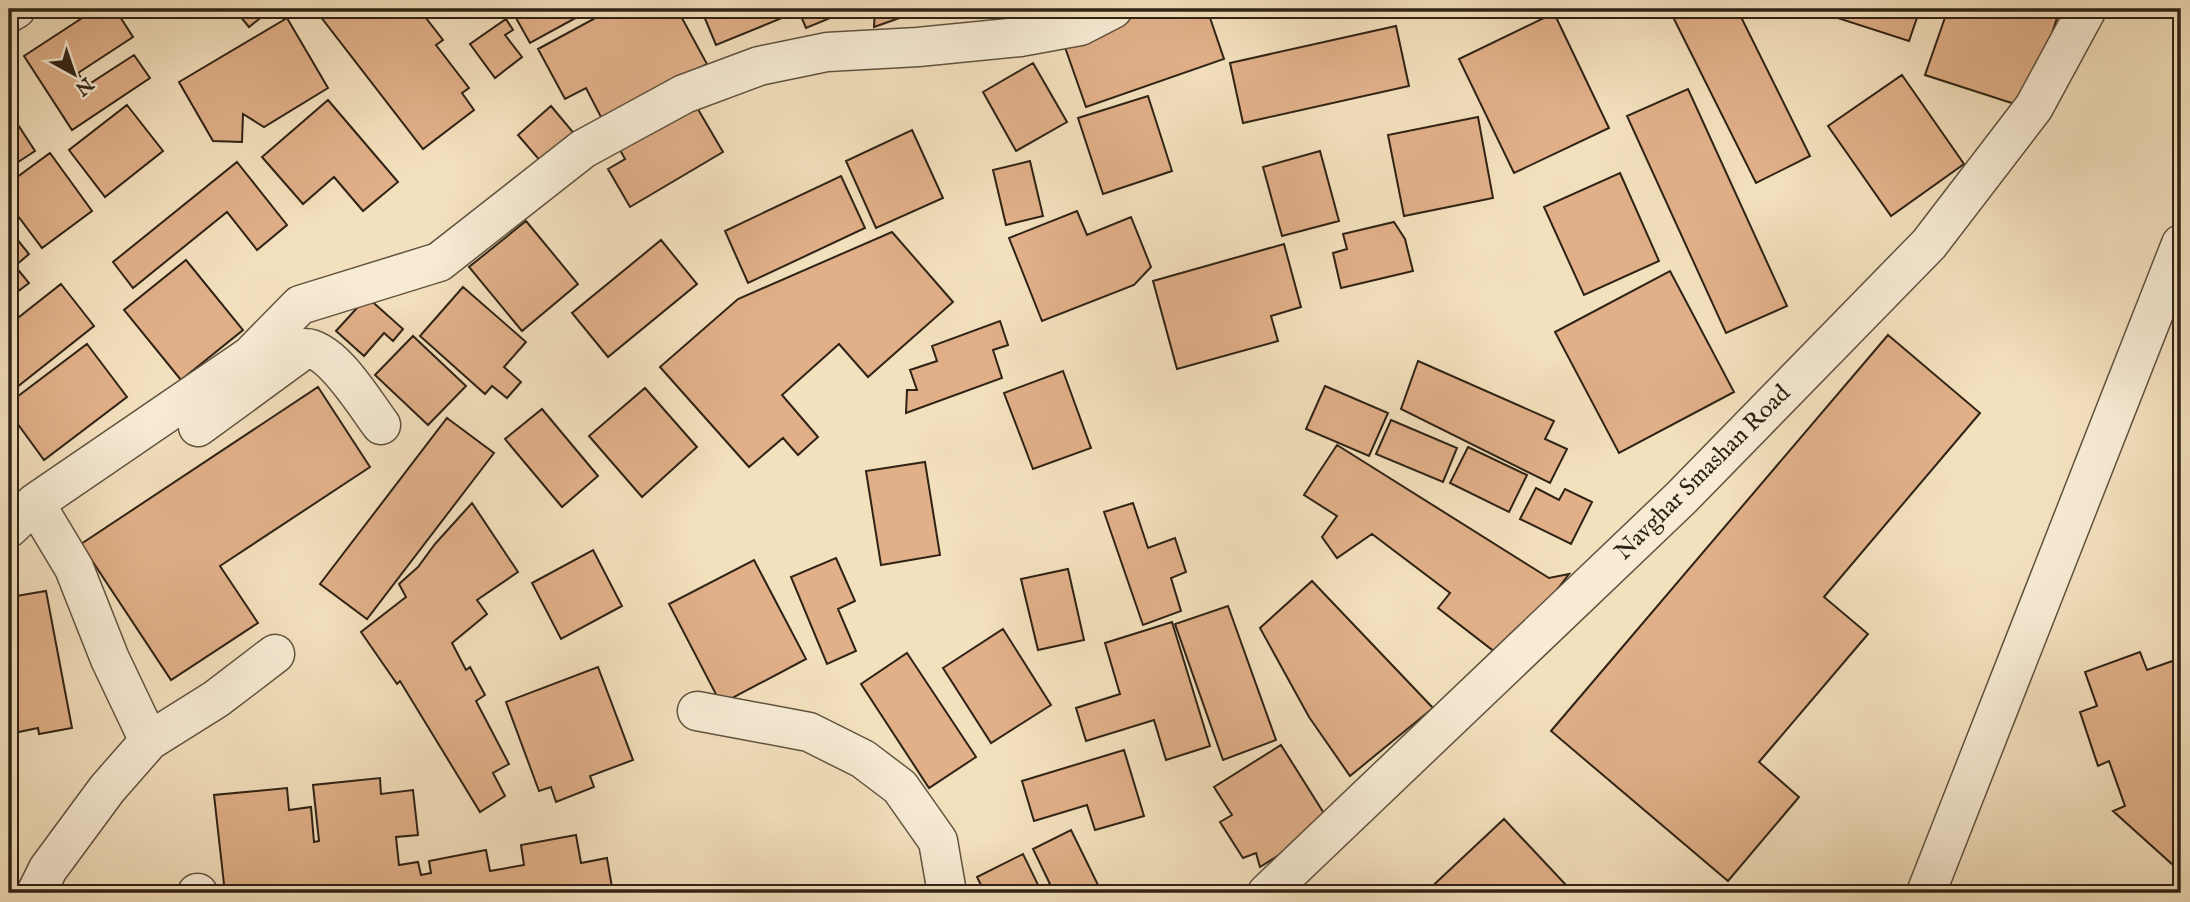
<svg xmlns="http://www.w3.org/2000/svg" width="2190" height="902" font-family="'IM FELL English',serif">
<rect width="100%" height="100%" fill="#f3e0bd"/>
<filter id="stains"><feTurbulence type="fractalNoise" baseFrequency=".00286" numOctaves="4"/><feColorMatrix values="0 0 0 0 .2 0 0 0 0 .09 0 0 0 0 .02 0 0 0 .5 -.17"/></filter>
<radialGradient id="worn" r=".72"><stop offset=".6" stop-color="#630" stop-opacity="0"/><stop offset="1" stop-color="#630" stop-opacity=".3"/></radialGradient>
<path fill="#e1b089" stroke="#2f2315" stroke-width="2" d="M 96,9 L 115,9 L 133,37 L 78,73 L 86,86 L 134,55 L 150,78 L 72,130 L 24,56 Z
M 234,9 L 272,9 L 249,27 Z
M 321,9 L 419,9 L 443,40 L 436,45 L 469,88 L 462,93 L 474,110 L 423,149 L 317,12 Z
M 511,9 L 592,9 L 530,43 Z
M 612,9 L 677,9 L 707,64 L 603,121 L 586,88 L 565,99 L 538,49 Z
M 701,9 L 778,9 L 782,18 L 716,45 Z
M 798,9 L 852,9 L 806,28 Z
M 875,9 L 925,9 L 874,27 Z
M 1131,9 L 1207,9 L 1224,59 L 1086,107 L 1060,33 Z
M 1669,9 L 1737,9 L 1810,156 L 1756,183 Z
M 1827,9 L 1920,9 L 1909,41 L 1825,14 Z
M 1948,9 L 2060,9 L 2027,108 L 1925,75 Z
M 1554,13 L 1609,128 L 1514,173 L 1459,59 Z
M 287,18 L 328,88 L 264,127 L 243,114 L 242,142 L 213,141 L 179,82 Z
M 506,19 L 513,30 L 505,35 L 522,57 L 495,78 L 470,44 Z
M 1396,26 L 1409,86 L 1243,123 L 1230,63 Z
M 1033,63 L 1067,122 L 1016,151 L 983,92 Z
M 1902,75 L 1964,164 L 1891,216 L 1828,126 Z
M 1688,89 L 1787,306 L 1726,333 L 1627,116 Z
M 1148,96 L 1172,171 L 1103,194 L 1078,118 Z
M 692,99 L 723,152 L 630,207 L 608,169 L 625,159 L 617,144 Z
M 328,100 L 398,182 L 363,211 L 334,177 L 303,204 L 262,157 Z
M 127,105 L 163,151 L 105,197 L 69,150 Z
M 551,106 L 577,137 L 542,163 L 518,135 Z
M 9,111 L 35,151 L 9,168 Z
M 1478,117 L 1493,198 L 1404,216 L 1388,135 Z
M 912,130 L 943,198 L 876,228 L 846,161 Z
M 1320,151 L 1339,221 L 1282,236 L 1263,167 Z
M 50,153 L 92,211 L 42,248 L 9,204 L 9,183 Z
M 1030,161 L 1043,216 L 1006,225 L 993,170 Z
M 237,162 L 287,225 L 257,250 L 227,212 L 133,288 L 113,262 Z
M 1620,173 L 1659,261 L 1584,295 L 1544,207 Z
M 841,176 L 865,228 L 748,283 L 725,231 Z
M 1077,211 L 1087,235 L 1131,217 L 1151,267 L 1134,285 L 1042,321 L 1009,238 Z
M 526,221 L 578,284 L 522,331 L 469,267 Z
M 1394,222 L 1405,239 L 1413,271 L 1341,288 L 1333,253 L 1347,249 L 1343,234 Z
M 892,232 L 953,302 L 868,377 L 839,344 L 782,395 L 818,437 L 798,455 L 783,438 L 749,467 L 660,367 L 738,299 Z
M 16,238 L 29,254 L 15,266 L 29,283 L 9,298 L 9,243 Z
M 661,240 L 697,284 L 608,357 L 572,313 Z
M 1284,244 L 1301,307 L 1271,316 L 1278,341 L 1177,369 L 1153,281 Z
M 186,260 L 243,330 L 181,380 L 124,310 Z
M 1670,271 L 1734,392 L 1619,453 L 1555,332 Z
M 61,284 L 94,326 L 12,391 L 9,387 L 9,325 Z
M 463,287 L 526,342 L 504,367 L 521,382 L 507,398 L 492,386 L 485,394 L 420,336 Z
M 367,297 L 403,329 L 393,341 L 384,333 L 364,356 L 336,331 Z
M 1000,321 L 1008,345 L 993,350 L 1002,378 L 906,413 L 907,390 L 917,390 L 910,370 L 937,361 L 932,346 Z
M 1888,335 L 1980,413 L 1824,597 L 1868,634 L 1759,762 L 1799,797 L 1728,881 L 1551,731 Z
M 413,336 L 466,386 L 428,425 L 375,375 Z
M 87,344 L 127,397 L 44,460 L 9,412 L 9,403 Z
M 1418,361 L 1554,421 L 1545,439 L 1567,449 L 1550,483 L 1401,409 Z
M 1063,371 L 1091,448 L 1033,469 L 1004,393 Z
M 1325,386 L 1388,413 L 1369,456 L 1306,429 Z
M 318,387 L 370,467 L 220,566 L 258,623 L 171,680 L 81,544 Z
M 645,388 L 697,447 L 642,497 L 589,436 Z
M 542,409 L 598,476 L 562,507 L 505,439 Z
M 447,418 L 494,453 L 367,619 L 320,584 Z
M 1391,420 L 1457,448 L 1443,482 L 1376,454 Z
M 1337,445 L 1549,578 L 1569,574 L 1504,659 L 1438,608 L 1450,593 L 1372,534 L 1337,558 L 1322,537 L 1337,516 L 1304,495 Z
M 1468,447 L 1527,475 L 1509,512 L 1450,483 Z
M 925,462 L 940,555 L 881,565 L 866,471 Z
M 1536,488 L 1559,500 L 1565,489 L 1592,502 L 1571,544 L 1520,519 Z
M 472,503 L 518,572 L 477,600 L 487,614 L 452,643 L 466,670 L 470,667 L 485,695 L 476,701 L 509,764 L 493,773 L 505,796 L 480,812 L 400,681 L 397,684 L 361,632 L 406,597 L 399,584 L 418,567 L 435,544 Z
M 1133,503 L 1148,548 L 1175,538 L 1186,572 L 1171,578 L 1181,611 L 1143,625 L 1104,512 Z
M 593,550 L 622,606 L 561,639 L 532,583 Z
M 836,558 L 855,601 L 838,609 L 856,651 L 827,664 L 791,577 Z
M 754,560 L 806,659 L 721,704 L 669,604 Z
M 1068,569 L 1084,640 L 1038,650 L 1021,579 Z
M 1312,581 L 1433,708 L 1350,776 L 1309,717 L 1260,628 Z
M 46,591 L 72,728 L 39,734 L 38,728 L 9,734 L 10,597 Z
M 1228,606 L 1276,740 L 1223,760 L 1175,624 Z
M 1172,622 L 1210,746 L 1166,760 L 1154,720 L 1086,741 L 1076,708 L 1120,694 L 1105,643 Z
M 1003,629 L 1051,705 L 991,743 L 943,668 Z
M 2140,652 L 2147,670 L 2181,658 L 2181,862 L 2173,865 L 2113,811 L 2125,806 L 2109,761 L 2098,766 L 2080,712 L 2097,706 L 2085,672 Z
M 907,653 L 976,757 L 929,788 L 861,684 Z
M 598,667 L 633,760 L 590,776 L 594,787 L 556,802 L 551,787 L 539,791 L 506,702 Z
M 1281,745 L 1330,823 L 1260,867 L 1256,853 L 1243,858 L 1220,822 L 1232,815 L 1214,787 Z
M 1124,750 L 1144,816 L 1095,830 L 1087,805 L 1034,821 L 1022,781 Z
M 380,778 L 381,794 L 413,790 L 418,835 L 396,837 L 399,865 L 418,862 L 421,875 L 431,873 L 429,861 L 486,850 L 490,871 L 524,865 L 521,845 L 576,835 L 581,863 L 607,858 L 613,893 L 225,893 L 214,795 L 287,788 L 289,810 L 311,807 L 314,842 L 319,841 L 313,785 Z
M 1504,819 L 1566,885 L 1558,893 L 1425,893 Z
M 1071,830 L 1100,889 L 1092,893 L 985,893 L 977,877 L 1023,854 L 1040,889 L 1050,884 L 1033,849 Z"/>
<g fill="none" stroke-linecap="round" stroke-linejoin="round">
<g stroke="#60523f" stroke-width="41">
<path id="minor" d="M 9,13 L 16,9
M 250,356 C 266,354 290,347 305,348 C 333,349 365,404 381,425
M 198,427 L 302,351
M 35,503 L 74,568 L 110,659 L 149,741
M 9,528 L 35,503 L 250,356 L 300,305 L 439,262 L 583,149 L 684,94 L 759,66 L 827,52 L 918,47 L 1020,37 L 1080,26 L 1113,9
M 697,711 L 809,732 L 863,759 L 900,787 L 938,841 L 947,893
M 36,893 L 48,869 L 107,789 L 149,741 L 216,699 L 275,654
M 197,893 L 198,893
M 1267,893 L 1681,498 L 1929,244 L 2034,107 L 2087,9
M 1926,893 L 2181,244"/>
</g>
<use href="#minor" stroke="#f7ebd4" stroke-width="38"/>
</g>
<g text-anchor="middle" dominant-baseline="central" stroke-width="5" stroke-linejoin="round" paint-order="stroke">
<g font-size="24" fill="#2f2315" stroke="#f7ebd4">
<text transform="translate(1703 473) rotate(-45)">Navghar Smashan Road</text>
</g>
</g>
<rect width="2190" height="902" fill="none" stroke="#f3e0bd" stroke-width="35"/>
<rect x="10" y="10" width="2169" height="881" fill="none" stroke="#2f2315" stroke-width="3.5"/>
<rect x="18" y="18" width="2155" height="867" fill="none" stroke="#2f2315" stroke-width="2"/>
<g transform="translate(74 74) rotate(140)" stroke="#f7ebd4" stroke-width="5" paint-order="stroke">
<path d="M0-5L12 26L0 18L-12 26Z" fill="#2f2315"/>
<text y="-10" font-size="19" font-weight="bold" text-anchor="middle" fill="#2f2315">N</text>
</g>
<rect width="100%" height="100%" filter="url(#stains)"/>
<rect width="100%" height="100%" fill="url(#worn)"/>
</svg>
